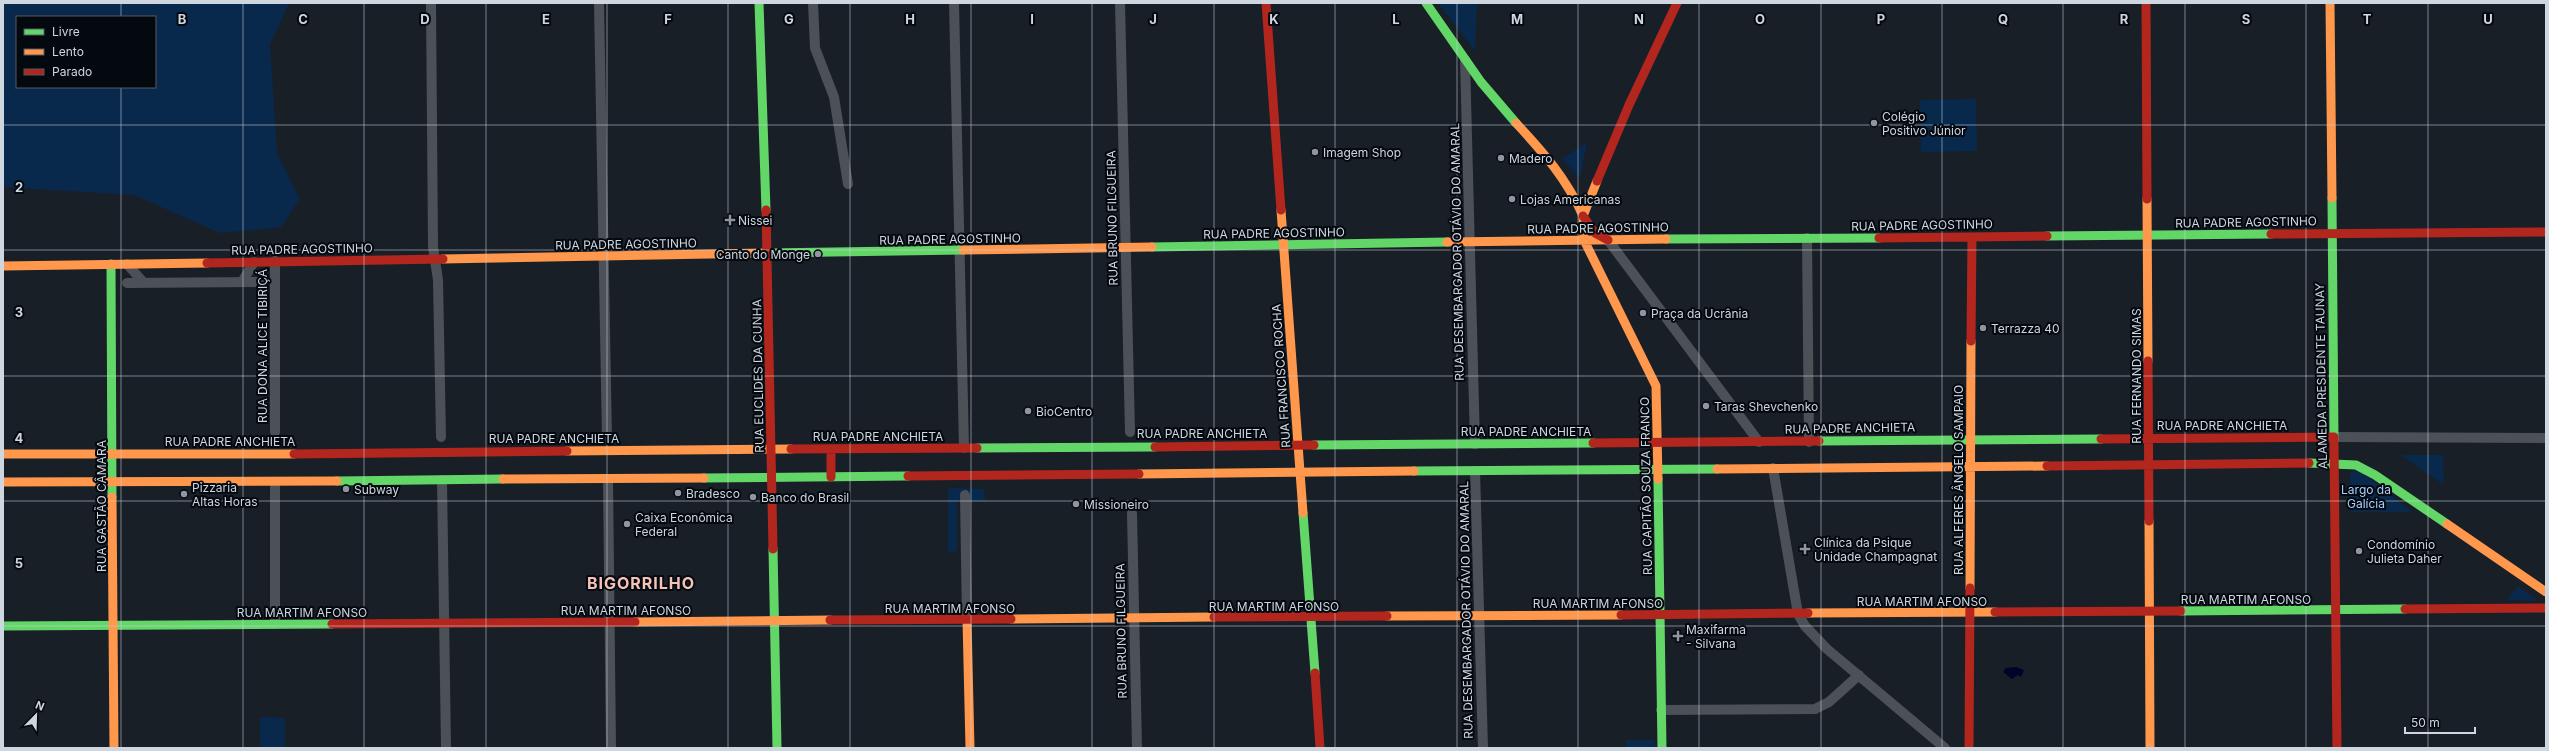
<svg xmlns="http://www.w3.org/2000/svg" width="2549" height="751" font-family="Inter,sans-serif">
<rect width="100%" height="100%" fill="#191f27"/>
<path fill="#09294c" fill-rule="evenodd" d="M 3,3 L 289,3 L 270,45 L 277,153 L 300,199 L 281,227 L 220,233 L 134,195 L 3,187 ZM 17,17 L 155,17 L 155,87 L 17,87 Z
M 1438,3 L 1477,4 L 1475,51 Z
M 1976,99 L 1977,151 L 1921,152 L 1920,100 Z
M 1587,142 L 1580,178 L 1562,159 Z
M 2401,455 L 2443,455 L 2444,485 Z
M 2353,471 L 2362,472 L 2412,512 L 2351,512 L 2350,474 Z
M 948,488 L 984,489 L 985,502 L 957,500 L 957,551 L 948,552 Z
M 2518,586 L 2538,601 L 2507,600 Z
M 260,717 L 285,718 L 285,748 L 260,748 Z
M 1626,740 L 1655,740 L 1655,748 L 1625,748 Z"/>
<path fill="#02032b" d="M 2016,667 L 2024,670 L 2021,677 L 2018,675 L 2012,679 L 2003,672 L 2006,668 Z"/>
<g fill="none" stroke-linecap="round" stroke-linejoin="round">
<path stroke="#4c5158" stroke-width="10" d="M 431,3 L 433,247 L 438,280 L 441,437
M 599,3 L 607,439
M 813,3 L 815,48 L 834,97 L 848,184
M 954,3 L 964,448
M 1120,3 L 1130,432
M 1465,60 L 1475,444
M 1807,238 L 1809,442
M 1608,240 L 1759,442
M 275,261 L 275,432
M 127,264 L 144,283
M 242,282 L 254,262
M 127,283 L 260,282
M 2334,437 L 2546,438
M 1773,468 L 1798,614 L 1805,626 L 1827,649 L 1945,748
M 1475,471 L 1483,748
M 608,479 L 611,748
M 442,480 L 446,748
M 275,482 L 275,624
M 965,495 L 967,620
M 1132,513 L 1137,748
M 1661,710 L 1815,709 L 1829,702 L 1859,675"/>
<path stroke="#63d668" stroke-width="9" d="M 759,3 L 766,210
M 1426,3 L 1481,82 L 1516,123
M 2332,198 L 2334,440
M 2047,236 L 2271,234
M 1666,239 L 1879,238
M 1152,247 L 1447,242
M 768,253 L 963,250
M 111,264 L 112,497
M 1819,441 L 2101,439
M 1314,445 L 1593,443
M 977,448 L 1155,447
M 2309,463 L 2356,465 L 2375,475 L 2447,524
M 1414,471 L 1717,469
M 704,478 L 908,476
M 1658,479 L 1662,748
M 337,481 L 503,479
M 1303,513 L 1315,673
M 773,549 L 777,748
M 2181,611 L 2405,609
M 3,626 L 332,624"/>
<path stroke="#ff974d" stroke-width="9" d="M 2330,3 L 2332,198
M 1516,123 C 1543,152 1567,179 1583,216
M 1597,181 L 1583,216 L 1584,240 L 1656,386 L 1658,479
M 2147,199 L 2148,361
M 1281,210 L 1303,513
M 1447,242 L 1666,239
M 963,250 L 1152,247
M 443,259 L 768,253
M 3,266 L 207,263
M 567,451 L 791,449
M 3,454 L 294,454
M 1717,469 L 2047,466
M 1139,474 L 1414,471
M 503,479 L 704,478
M 3,482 L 337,481
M 112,497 L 114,748
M 2149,521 L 2150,748
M 2447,524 L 2546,592
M 1970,588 L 1971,341
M 1808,613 L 1995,612
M 1387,616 L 1621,615
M 1011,619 L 1214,617
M 967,620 L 970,748
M 635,622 L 830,620"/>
<path stroke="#b3261e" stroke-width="9" d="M 1266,3 L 1281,210
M 2146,3 L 2147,199
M 1597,181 L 1629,105 L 1677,3
M 766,210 L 773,549
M 1583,216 L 1595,233 L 1608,240
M 2271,234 L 2546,232
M 1879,238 L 2047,236
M 207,263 L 443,259
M 1971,341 L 1972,237
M 2148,361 L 2149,521
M 2101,439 L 2334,437
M 2334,440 L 2337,748
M 1593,443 L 1819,441
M 1155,447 L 1314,445
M 791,449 L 977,448
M 831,449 L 831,477
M 294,454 L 567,451
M 2047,466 L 2309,463
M 908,476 L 1139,474
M 2405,609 L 2546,608
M 1995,612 L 2181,611
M 1621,615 L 1808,613
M 1214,617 L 1387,616
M 830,620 L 1011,619
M 332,624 L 635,622
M 1315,673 L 1320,748
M 1969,748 L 1970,588"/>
</g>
<path fill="none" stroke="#ced6e0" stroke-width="1" stroke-opacity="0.55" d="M 121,3 L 121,17M 243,3 L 243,748M 364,3 L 364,748M 486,3 L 486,748M 607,3 L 607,748M 728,3 L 728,748M 850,3 L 850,748M 971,3 L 971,748M 1092,3 L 1092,748M 1214,3 L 1214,748M 1335,3 L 1335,748M 1457,3 L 1457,748M 1578,3 L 1578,748M 1699,3 L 1699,748M 1821,3 L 1821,748M 1942,3 L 1942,748M 2063,3 L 2063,748M 2185,3 L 2185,748M 2306,3 L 2306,748M 2428,3 L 2428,748M 121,87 L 121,748M 3,125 L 2546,125M 3,250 L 2546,250M 3,376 L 2546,376M 3,501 L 2546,501M 3,626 L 2546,626"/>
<g fill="#8f969f" stroke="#04080f" stroke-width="1.5">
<circle cx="1874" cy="123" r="4"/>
<circle cx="1315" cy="152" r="4"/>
<circle cx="1501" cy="158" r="4"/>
<circle cx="1512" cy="199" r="4"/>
<path d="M728 214h4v4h4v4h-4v4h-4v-4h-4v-4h4z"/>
<circle cx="818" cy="254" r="4"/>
<circle cx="1643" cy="313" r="4"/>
<circle cx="1983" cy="328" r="4"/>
<circle cx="1706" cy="406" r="4"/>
<circle cx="1028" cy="411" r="4"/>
<circle cx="346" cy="489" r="4"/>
<circle cx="678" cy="493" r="4"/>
<circle cx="184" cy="494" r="4"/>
<circle cx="753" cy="497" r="4"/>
<circle cx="1076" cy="504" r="4"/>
<circle cx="627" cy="524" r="4"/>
<path d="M1803 543h4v4h4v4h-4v4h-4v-4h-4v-4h4z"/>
<circle cx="2359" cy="551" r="4"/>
<path d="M1676 630h4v4h4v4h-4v4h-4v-4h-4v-4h4z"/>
</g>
<g text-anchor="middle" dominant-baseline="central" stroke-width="4" stroke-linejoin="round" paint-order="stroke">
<g font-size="12" fill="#ced6e0" stroke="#04080f" text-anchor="start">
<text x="1882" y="116">Colégio<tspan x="1882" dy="14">Positivo Júnior</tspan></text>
<text x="1323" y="152">Imagem Shop</text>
<text x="1509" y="158">Madero</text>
<text x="1520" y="199">Lojas Americanas</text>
<text x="738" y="220">Nissei</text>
<text x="810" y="254" text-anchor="end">Canto do Monge</text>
<text x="1651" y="313">Praça da Ucrânia</text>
<text x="1991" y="328">Terrazza 40</text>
<text x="1714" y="406">Taras Shevchenko</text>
<text x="1036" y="411">BioCentro</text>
<text x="192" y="487">Pizzaria<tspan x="192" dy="14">Altas Horas</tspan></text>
<text x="354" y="489">Subway</text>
<text x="686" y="493">Bradesco</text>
<text x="761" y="497">Banco do Brasil</text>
<text x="1084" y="504">Missioneiro</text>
<text x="635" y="517">Caixa Econômica<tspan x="635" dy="14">Federal</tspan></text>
<text x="1814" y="542">Clínica da Psique<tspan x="1814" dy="14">Unidade Champagnat</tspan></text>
<text x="2367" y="544">Condomínio<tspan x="2367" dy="14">Julieta Daher</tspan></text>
<text x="1686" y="629">Maxifarma<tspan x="1686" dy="14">- Silvana</tspan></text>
</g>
<g font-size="12" fill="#ced6e0" stroke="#04080f">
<text transform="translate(1112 218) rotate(-91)">RUA BRUNO FILGUEIRA</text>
<text transform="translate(2246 222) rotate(-1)">RUA PADRE AGOSTINHO</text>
<text transform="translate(1922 225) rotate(-1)">RUA PADRE AGOSTINHO</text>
<text transform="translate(1598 228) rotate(-1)">RUA PADRE AGOSTINHO</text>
<text transform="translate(1274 233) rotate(-1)">RUA PADRE AGOSTINHO</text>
<text transform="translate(950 239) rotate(-1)">RUA PADRE AGOSTINHO</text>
<text transform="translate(626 244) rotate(-1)">RUA PADRE AGOSTINHO</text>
<text transform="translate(302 249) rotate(-1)">RUA PADRE AGOSTINHO</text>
<text transform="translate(1457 252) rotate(-91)">RUA DESEMBARGADOR OTÁVIO DO AMARAL</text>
<text transform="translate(262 346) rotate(-90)">RUA DONA ALICE TIBIRIÇÁ</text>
<text transform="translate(758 376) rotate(-91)">RUA EUCLIDES DA CUNHA</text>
<text transform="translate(1281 376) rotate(-94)">RUA FRANCISCO ROCHA</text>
<text transform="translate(2136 376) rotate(-90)">RUA FERNANDO SIMAS</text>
<text transform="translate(2321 376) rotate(-91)">ALAMEDA PRESIDENTE TAUNAY</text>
<text x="2222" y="425">RUA PADRE ANCHIETA</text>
<text transform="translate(1850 428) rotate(-1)">RUA PADRE ANCHIETA</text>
<text x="1526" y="431">RUA PADRE ANCHIETA</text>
<text x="1202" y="433">RUA PADRE ANCHIETA</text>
<text x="878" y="436">RUA PADRE ANCHIETA</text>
<text x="554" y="438">RUA PADRE ANCHIETA</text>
<text x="230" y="441">RUA PADRE ANCHIETA</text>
<text transform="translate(1958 480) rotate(-90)">RUA ALFERES ÂNGELO SAMPAIO</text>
<text transform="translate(1646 486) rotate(-91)">RUA CAPITÃO SOUZA FRANCO</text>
<text transform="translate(101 506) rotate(-90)">RUA GASTÃO CÂMARA</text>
<text x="2246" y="599">RUA MARTIM AFONSO</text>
<text x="1922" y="601">RUA MARTIM AFONSO</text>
<text x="1598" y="603">RUA MARTIM AFONSO</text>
<text x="1274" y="606">RUA MARTIM AFONSO</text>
<text x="950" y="608">RUA MARTIM AFONSO</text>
<text x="626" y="610">RUA MARTIM AFONSO</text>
<text transform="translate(1466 610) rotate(-91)">RUA DESEMBARGADOR OTÁVIO DO AMARAL</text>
<text x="302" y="612">RUA MARTIM AFONSO</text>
<text transform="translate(1121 631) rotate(-91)">RUA BRUNO FILGUEIRA</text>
</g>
<g font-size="12" fill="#aacfff" stroke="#04080f">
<text x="2366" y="489">Largo da<tspan x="2366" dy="14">Galícia</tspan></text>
</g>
<g font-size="16" font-weight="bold" letter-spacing="1" fill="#f5c2b8" stroke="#04080f">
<text x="641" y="583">BIGORRILHO</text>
</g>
</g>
<g font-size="13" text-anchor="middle" font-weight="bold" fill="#ced6e0" stroke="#04080f" stroke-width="4" stroke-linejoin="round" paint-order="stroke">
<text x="182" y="24">B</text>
<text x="303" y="24">C</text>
<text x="425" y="24">D</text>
<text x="546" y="24">E</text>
<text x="668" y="24">F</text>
<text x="789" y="24">G</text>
<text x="910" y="24">H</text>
<text x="1032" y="24">I</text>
<text x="1153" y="24">J</text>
<text x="1274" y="24">K</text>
<text x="1396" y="24">L</text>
<text x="1517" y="24">M</text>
<text x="1639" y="24">N</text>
<text x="1760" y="24">O</text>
<text x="1881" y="24">P</text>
<text x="2003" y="24">Q</text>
<text x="2124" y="24">R</text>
<text x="2246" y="24">S</text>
<text x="2367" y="24">T</text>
<text x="2488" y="24">U</text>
<text x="19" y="192">2</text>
<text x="19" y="317">3</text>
<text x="19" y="443">4</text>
<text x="19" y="568">5</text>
</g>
<rect width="2549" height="751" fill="none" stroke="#ced6e0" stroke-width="8"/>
<rect x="16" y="16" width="140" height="72" fill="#04080f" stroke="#555a63"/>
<rect x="24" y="29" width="20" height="6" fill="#63d668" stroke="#555a63"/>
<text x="52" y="36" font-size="12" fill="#ced6e0">Livre</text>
<rect x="24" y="49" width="20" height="6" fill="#ff974d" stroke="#555a63"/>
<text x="52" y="56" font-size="12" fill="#ced6e0">Lento</text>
<rect x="24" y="69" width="20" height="6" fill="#b3261e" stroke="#555a63"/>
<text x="52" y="76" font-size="12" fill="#ced6e0">Parado</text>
<g transform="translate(36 715) rotate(23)" stroke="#04080f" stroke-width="3" paint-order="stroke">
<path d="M0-3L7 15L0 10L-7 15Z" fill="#ced6e0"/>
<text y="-6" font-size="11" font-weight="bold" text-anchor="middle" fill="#ced6e0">N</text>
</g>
<path d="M2405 727v6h70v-6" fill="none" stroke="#ced6e0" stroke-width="2"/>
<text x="2411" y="727" font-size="12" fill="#ced6e0" stroke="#04080f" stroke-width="3" paint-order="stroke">50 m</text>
</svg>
